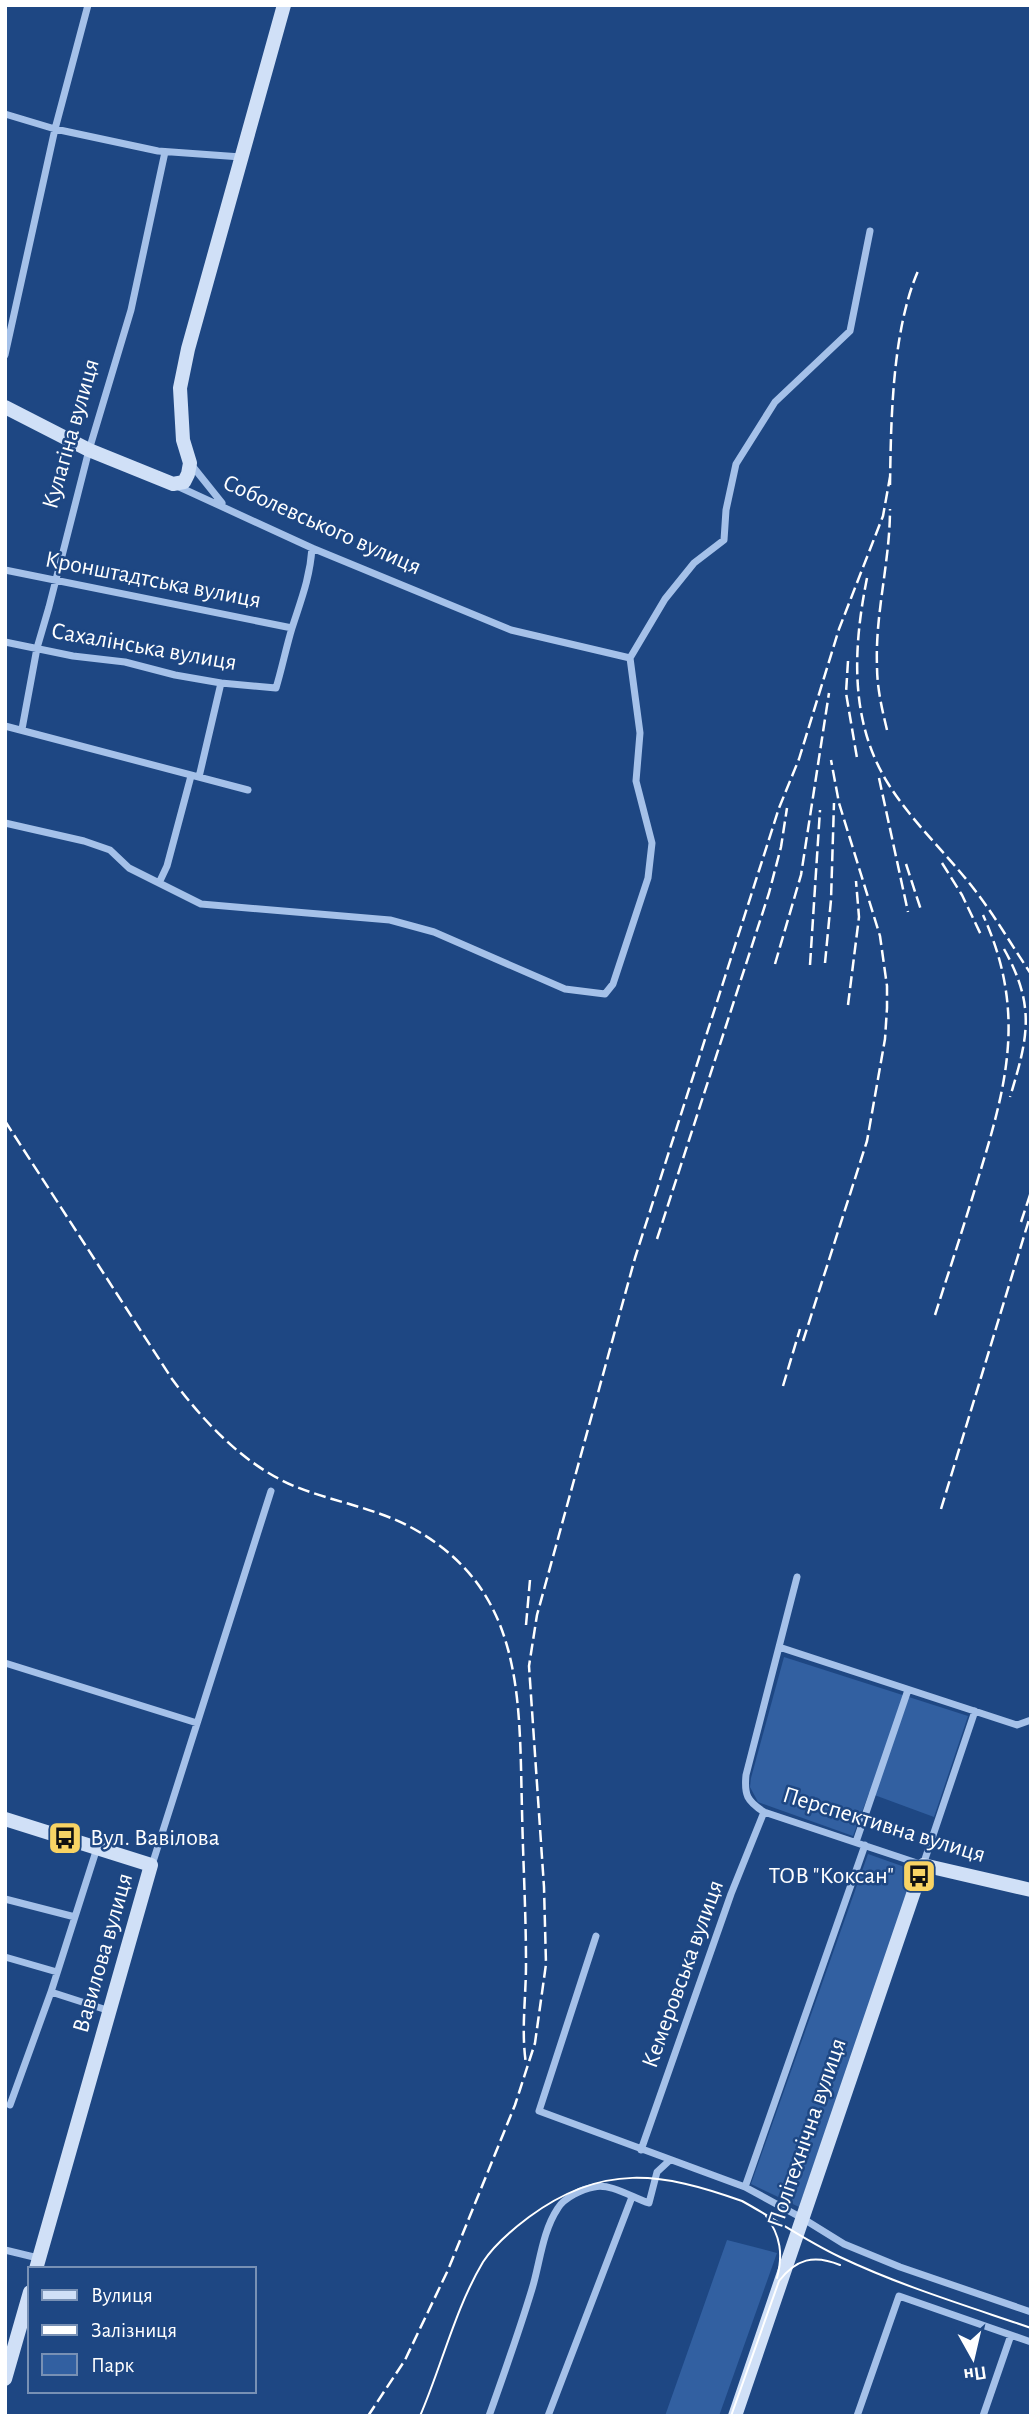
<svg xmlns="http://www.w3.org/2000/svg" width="1036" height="2421" font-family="'Alegreya Sans',sans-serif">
<rect width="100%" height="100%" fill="#1e4783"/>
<path fill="#3260a1" d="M 784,1657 L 968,1716 L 934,1817 L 869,1793 L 853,1836 L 758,1802 L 750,1787 L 751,1778 Z
M 868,1854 L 916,1871 L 799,2207 L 751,2184 Z
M 727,2240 L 777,2253 L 719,2416 L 665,2416 Z"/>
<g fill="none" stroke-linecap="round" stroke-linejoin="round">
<path stroke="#a5c1e9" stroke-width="7" d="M 5,114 L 55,129 L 158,151 L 241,157
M 5,355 L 55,129 L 88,5
M 190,463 L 222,503
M 177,486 L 312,548 L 511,630 L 630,658
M 5,570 L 292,628
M 5,642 L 73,656 L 125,662 L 175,675 L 221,683 L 276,688 C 282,668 286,648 292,628 C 301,600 310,578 312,548
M 5,726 L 248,790
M 22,729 L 37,648 L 49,607 L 89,450 L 131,310 L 165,152
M 199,777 L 221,683
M 5,823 L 84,841 L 110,850 L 129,868 L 201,904 L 390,920 L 434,932 L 565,989 L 605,994 L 613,984 L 648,878 L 652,843 L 636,781 L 640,733 L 630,658 L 665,599 L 694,563 L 724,540 L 726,510 L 736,464 L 775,402 L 850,331 L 870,231
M 159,883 L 167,866 L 191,776
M 797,1577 L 746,1775 C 744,1795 747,1801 764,1812 L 923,1865 L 975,1711
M 779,1647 L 1017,1725 L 1031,1720
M 5,1663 L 197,1723
M 856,1842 L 908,1690
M 97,1848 L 51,1992 L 110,2011
M 152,1865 L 271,1491
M 5,1899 L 75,1917
M 596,1936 L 539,2111 L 745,2187 L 802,2218 L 844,2244 L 900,2267 L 1031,2312
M 5,1957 L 57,1972
M 10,2105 L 51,1992
M 641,2150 L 731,1894 L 764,1812
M 745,2187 L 865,1845
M 5,2250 L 38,2258
M 489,2416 C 504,2374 519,2332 532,2289 C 540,2263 542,2232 558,2208 C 564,2198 582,2189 594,2187 C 611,2183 633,2198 649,2203 L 657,2172 L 670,2160
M 548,2416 L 632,2197
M 857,2416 L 899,2296 L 1031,2342
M 983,2416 L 1011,2335"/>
<path stroke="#d0e0f7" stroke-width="14" d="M 5,407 L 89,450 L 173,484 L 184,482 L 188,474 L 190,463 L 183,440 L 180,388 L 188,349 L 284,5
M 5,1819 L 151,1865 L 36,2269
M 5,2379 L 30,2292
M 735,2416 L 923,1865 L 1031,1890"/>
<path stroke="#fff" stroke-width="2" d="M 766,2216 C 781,2236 783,2255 777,2278
M 420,2416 C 442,2365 455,2309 483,2262 C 494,2245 513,2229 529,2217 C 602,2163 661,2172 742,2201 C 775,2219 806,2241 840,2257 C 901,2286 967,2306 1031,2328
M 731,2416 L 779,2281 C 796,2259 814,2254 840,2265"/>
<path stroke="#fff" stroke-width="2.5" stroke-dasharray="12 5" stroke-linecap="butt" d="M 890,485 C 891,420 892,331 918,271
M 867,578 C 853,648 849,722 889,785 C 913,823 947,854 974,889 C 995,916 1012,946 1031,974
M 848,661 L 846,693 L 857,758
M 887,730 C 882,709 877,688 877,666 C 875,613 890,562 890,509
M 879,778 L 908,912
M 942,863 L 962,895 L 982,937
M 906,864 L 921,910
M 1004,949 C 1036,1006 1028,1038 1010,1097
M 825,963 L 831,900 L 834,803
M 775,964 L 801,875 L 829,693
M 810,965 L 820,810
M 848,1005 L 859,917 L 856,881
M 5,1121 L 172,1379 C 203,1421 244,1465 294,1486 C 333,1502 377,1508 414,1529 C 525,1591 519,1699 522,1810 C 523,1861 526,1912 526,1964 C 526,1998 521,2030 526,2064
M 1021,1222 L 1031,1192
M 657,1239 L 769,893 L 781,847 L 787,808
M 935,1315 C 949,1271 964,1226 977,1182 C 1007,1085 1027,1012 983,915
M 803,1341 L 867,1141 L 885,1039 L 887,1008 L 887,986 L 880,936 L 839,803 L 831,760
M 783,1386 L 800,1329
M 941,1509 L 1031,1213
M 526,1625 L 530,1580
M 368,2416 L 405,2360 L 448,2270 L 515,2105 L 535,2043 L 546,1964 L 544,1887 L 529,1666 L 537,1615 L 635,1258 L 779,808 L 799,759 L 839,629 L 883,516 L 890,477"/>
</g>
<defs>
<g id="bus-square" transform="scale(1.75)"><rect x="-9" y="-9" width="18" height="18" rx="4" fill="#f8d364" stroke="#1e4783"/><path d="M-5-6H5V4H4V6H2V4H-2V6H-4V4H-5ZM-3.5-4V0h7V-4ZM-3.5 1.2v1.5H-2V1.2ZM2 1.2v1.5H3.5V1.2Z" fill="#111"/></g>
</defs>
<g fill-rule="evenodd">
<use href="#bus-square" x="65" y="1838"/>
<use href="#bus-square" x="919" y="1876"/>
</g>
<g text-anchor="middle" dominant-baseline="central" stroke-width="5" stroke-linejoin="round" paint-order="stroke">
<g font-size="24" fill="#fff" stroke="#1e4783">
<text transform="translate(71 434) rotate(-74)">Кулагіна вулиця</text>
<text transform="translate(322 525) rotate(24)">Соболевського вулиця</text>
<text transform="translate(153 580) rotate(11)">Кронштадтська вулиця</text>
<text transform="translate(144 647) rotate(10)">Сахалінська вулиця</text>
<text transform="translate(884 1825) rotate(17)">Перспективна вулиця</text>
<text transform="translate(103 1953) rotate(-74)">Вавилова вулиця</text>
<text transform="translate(683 1974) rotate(-70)">Кемеровська вулиця</text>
<text transform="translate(807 2133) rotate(-71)">Політехнічна вулиця</text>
</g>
<g font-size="24" fill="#fff" stroke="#1e4783" text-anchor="start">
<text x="90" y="1838">Вул. Вавілова</text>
<text x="894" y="1876" text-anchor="end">ТОВ "Коксан"</text>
</g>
</g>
<rect width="1036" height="2421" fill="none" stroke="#ffffff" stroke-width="14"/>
<rect x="28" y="2267" width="228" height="126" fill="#1e4783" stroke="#7891b5" stroke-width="2"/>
<rect x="42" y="2290" width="35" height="10" fill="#d0e0f7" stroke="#7891b5" stroke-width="2"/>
<text x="91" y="2302" font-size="21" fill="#ffffff">Вулиця</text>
<rect x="42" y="2325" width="35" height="10" fill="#ffffff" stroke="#7891b5" stroke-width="2"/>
<text x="91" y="2337" font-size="21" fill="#ffffff">Залізниця</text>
<rect x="42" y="2354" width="35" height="21" fill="#3260a1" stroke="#7891b5" stroke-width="2"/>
<text x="91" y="2372" font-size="21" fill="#ffffff">Парк</text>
<g transform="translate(973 2358) rotate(172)" stroke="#1e4783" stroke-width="5" paint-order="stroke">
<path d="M0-5L12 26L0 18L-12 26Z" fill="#ffffff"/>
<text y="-10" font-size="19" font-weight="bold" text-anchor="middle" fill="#ffffff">Пн</text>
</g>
</svg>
